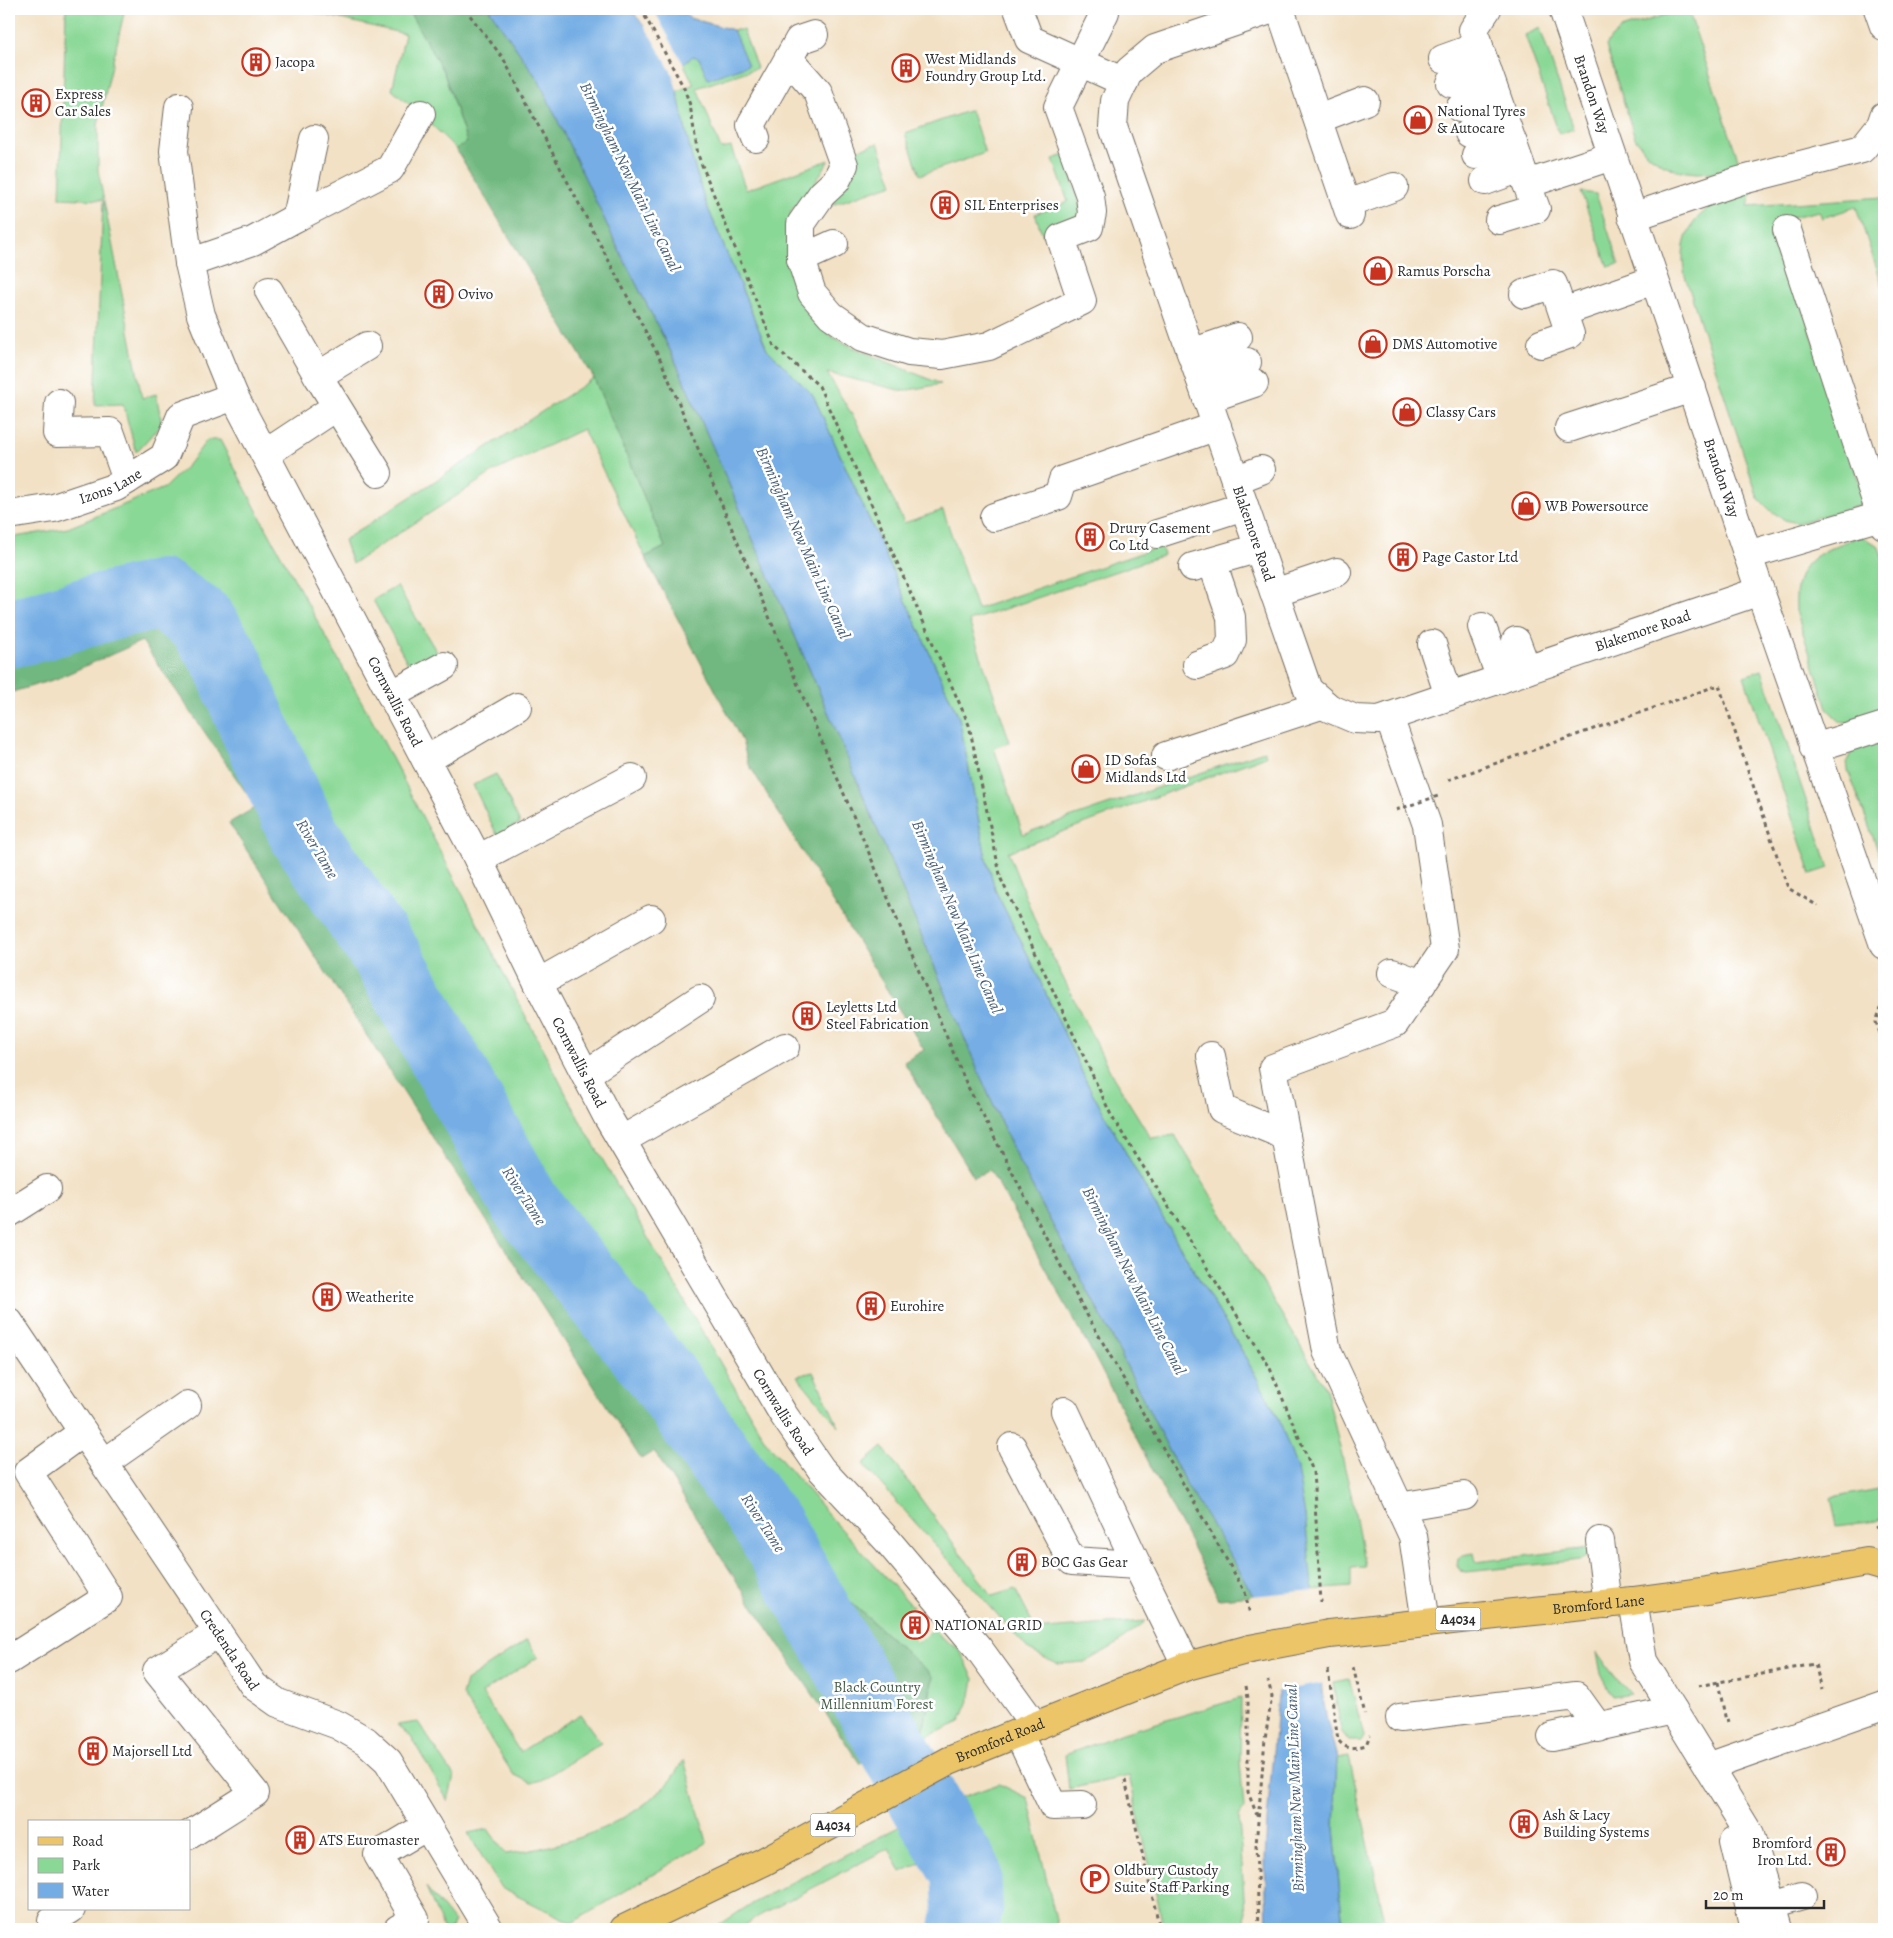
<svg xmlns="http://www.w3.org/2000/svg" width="1893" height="1938" font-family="Alegreya,serif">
<rect width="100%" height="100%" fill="#fff"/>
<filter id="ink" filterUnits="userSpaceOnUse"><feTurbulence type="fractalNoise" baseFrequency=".02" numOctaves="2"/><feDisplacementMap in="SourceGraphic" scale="10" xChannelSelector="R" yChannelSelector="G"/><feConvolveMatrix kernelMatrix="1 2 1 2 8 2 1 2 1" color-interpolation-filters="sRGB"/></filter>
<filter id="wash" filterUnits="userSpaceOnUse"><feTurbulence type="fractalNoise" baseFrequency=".0096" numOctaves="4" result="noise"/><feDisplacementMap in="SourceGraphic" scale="20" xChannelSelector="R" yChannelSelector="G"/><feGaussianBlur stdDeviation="1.12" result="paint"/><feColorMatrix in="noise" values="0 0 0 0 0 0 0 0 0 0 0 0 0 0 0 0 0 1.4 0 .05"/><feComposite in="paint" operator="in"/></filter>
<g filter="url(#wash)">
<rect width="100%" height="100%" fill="#f2e1c5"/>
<path fill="#8ad896" stroke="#5a8260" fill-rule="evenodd" d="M 66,9 L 125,9 L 98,125 L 98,170 L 142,398 L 156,394 L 162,424 L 136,452 L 123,404 L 95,405 L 103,200 L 60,198 Z
M 298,9 L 405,9 L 410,13 L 444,73 L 467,143 L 456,149 L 421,114 L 392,90 L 405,34 Z
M 593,9 L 643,9 L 635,14 L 644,25 L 658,19 L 655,12 L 665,9 L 680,9 L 689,18 L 733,30 L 743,30 L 757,68 L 697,88 L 721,149 L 731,147 L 746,190 L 829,160 L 815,183 L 791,211 L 788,239 L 794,278 L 809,314 L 831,336 L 861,351 L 941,384 L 903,391 L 827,373 L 857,423 L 904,523 L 943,510 L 977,609 L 1161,546 L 1164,555 L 969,621 L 1010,742 L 994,748 L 1023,834 L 1264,751 L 1266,756 L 1008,852 L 1038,928 L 1113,1077 L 1151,1138 L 1175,1135 L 1326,1389 L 1352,1498 L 1365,1567 L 1351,1568 L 1351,1587 L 1311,1590 L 1305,1516 L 1279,1419 L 1242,1351 L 1151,1198 L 1087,1083 L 1029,957 L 996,892 L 986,858 L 959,718 L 813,395 L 767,349 L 705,201 L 692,158 ZM 683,63 L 694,84 L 677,91 L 673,73 Z
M 1683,9 L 1688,9 L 1740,165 L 1715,172 L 1697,173 L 1678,171 L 1662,164 L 1646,153 L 1635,138 L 1606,46 L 1611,38 L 1621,29 Z
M 1540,28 L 1574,129 L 1559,134 L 1525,35 Z
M 971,110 L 985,153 L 920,175 L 905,133 Z
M 878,143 L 893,184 L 823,208 L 853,170 L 854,151 Z
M 1065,155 L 1081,211 L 1076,223 L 1043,236 L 1035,214 L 1068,202 L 1053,159 Z
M 1753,189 L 1748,206 L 1884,197 L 1884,290 L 1856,207 L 1822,218 L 1819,211 L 1775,221 L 1866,504 L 1797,523 L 1785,520 L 1771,511 L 1758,498 L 1685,276 C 1678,242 1689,218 1720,201 C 1730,195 1743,193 1753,189 Z
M 1581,192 L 1596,194 L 1619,264 L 1608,267 Z
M 594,378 L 665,547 L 645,557 L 583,429 L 493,472 L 352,564 L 344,540 Z
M 207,440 L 220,440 L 264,524 L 380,735 L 579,1119 L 765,1440 L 833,1520 L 913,1607 L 898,1623 L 918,1643 L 933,1628 L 939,1636 L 959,1649 L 974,1679 L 971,1696 L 960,1722 L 922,1739 L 933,1676 L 771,1531 L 662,1376 L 526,1205 L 390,961 L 304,834 L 254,727 L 227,661 L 162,594 L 101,608 L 37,627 L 9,633 L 9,538 L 68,528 L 164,488 L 188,465 Z
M 1859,536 L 1878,545 L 1884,562 L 1884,715 L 1853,725 L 1841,722 L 1834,716 L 1827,708 L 1796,611 C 1793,559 1817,554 1859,536 Z
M 397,586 L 438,654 L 412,671 L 373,600 Z
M 1762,670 L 1829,868 L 1811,874 L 1744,676 Z
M 1884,735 L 1884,867 L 1848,770 L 1847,761 L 1854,747 Z
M 496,774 L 520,823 L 497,835 L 473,785 Z
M 813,1372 L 839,1427 L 797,1376 Z
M 883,1447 L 992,1596 L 1015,1589 L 1031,1620 L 1034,1630 L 1146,1621 L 1114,1646 L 1085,1662 L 1057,1664 L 1029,1650 L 863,1464 Z
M 1884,1488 L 1884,1517 L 1876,1521 L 1837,1526 L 1831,1498 Z
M 1589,1548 L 1587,1556 L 1580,1560 L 1467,1572 L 1460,1571 L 1457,1566 L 1458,1559 L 1463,1555 L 1474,1553 L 1476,1562 Z
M 527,1640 L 538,1657 L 482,1693 L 520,1752 L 580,1714 L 601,1743 L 541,1780 L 531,1783 L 513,1774 L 462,1695 L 466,1681 Z
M 1597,1652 L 1614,1676 L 1631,1694 L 1613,1697 L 1601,1674 Z
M 1349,1679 L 1364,1736 L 1361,1741 L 1349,1741 L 1341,1731 L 1333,1682 Z
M 1241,1698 L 1240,1762 L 1244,1808 L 1239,1817 L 1246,1929 L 1164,1929 L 1129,1776 L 1069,1789 L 1065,1755 L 1123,1733 Z
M 418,1722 L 454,1776 L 448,1801 L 411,1737 L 397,1725 Z
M 1349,1756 L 1387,1929 L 1343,1929 L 1334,1828 L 1337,1758 Z
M 684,1760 L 707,1842 L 572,1923 L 501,1888 L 468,1833 L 488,1829 L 506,1854 C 562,1847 627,1827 666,1785 C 673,1778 678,1768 684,1760 Z
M 999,1784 L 1028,1798 L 1058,1929 L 940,1929 L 947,1903 L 926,1860 L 901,1872 L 889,1848 L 759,1916 L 740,1929 L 713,1929 L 751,1904 L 906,1823 L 959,1798 Z
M 426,1887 L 454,1922 L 452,1929 L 442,1929 L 443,1928 Z"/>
<path fill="#6fb87f" stroke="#4d7255" d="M 405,9 L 489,9 L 539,81 L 616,244 L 674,358 L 835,728 L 979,1073 L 1018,1160 L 1106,1325 L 1185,1482 L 1241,1573 L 1253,1596 L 1219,1599 L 1092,1352 L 990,1170 L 974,1177 L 904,1062 L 924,1050 L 748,763 L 742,741 L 645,557 L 665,547 L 594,378 L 456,149 L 467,142 L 444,73 L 410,13 Z
M 162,594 L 201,621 L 227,661 L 254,727 L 304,834 L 390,961 L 526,1205 L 662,1376 L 771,1531 L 933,1676 L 922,1739 L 860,1764 L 746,1596 L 654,1451 L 641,1459 L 229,823 L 256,807 L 142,641 L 56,679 L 9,693 L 9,633 L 37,627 L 101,608 Z"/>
<path fill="#74ade4" stroke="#506c88" d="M 489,9 L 630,9 L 644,25 L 658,19 L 655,12 L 665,9 L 680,9 L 689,18 L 733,30 L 748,65 L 708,79 L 699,58 L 693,56 L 673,73 L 692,158 L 705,201 L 767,349 L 813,395 L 959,718 L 986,858 L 996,892 L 1029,957 L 1087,1083 L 1151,1198 L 1242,1351 L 1279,1419 L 1297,1469 L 1305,1516 L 1323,1699 L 1327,1720 L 1337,1758 L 1334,1828 L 1343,1929 L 1267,1929 L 1265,1860 L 1267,1820 L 1278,1695 L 1253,1596 L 1241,1573 L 1185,1482 L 1106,1325 L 1018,1160 L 979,1073 L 835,728 L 674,358 L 616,244 L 539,81 Z"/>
<path fill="#f2e1c5" d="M 654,10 L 684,65 L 675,74 L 679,90 L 677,91 L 672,73 L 644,25 L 635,14 L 637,13 L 645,22 L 655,18 L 652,13 Z
M 1314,1590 L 1324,1683 L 1275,1692 L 1250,1596 Z"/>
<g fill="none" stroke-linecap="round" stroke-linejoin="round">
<path stroke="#74ade4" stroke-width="11" d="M 966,1871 L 986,1879"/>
<path stroke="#74ade4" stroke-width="70" d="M 9,633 L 37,627 L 101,608 L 162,594 L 201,621 L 227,661 L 254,727 L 304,834 L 390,961 L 526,1205 L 662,1376 L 771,1531 L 933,1817 L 966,1871 L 968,1907 L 964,1929"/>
</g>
</g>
<g filter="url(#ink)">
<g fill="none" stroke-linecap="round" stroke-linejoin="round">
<g stroke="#716b61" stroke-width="30">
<g id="minor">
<path d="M 1018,9 L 1029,39 L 1124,82"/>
<path id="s1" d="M 1273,9 L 1155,49 L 1129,71 L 1115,101 L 1113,127 L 1308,690 L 1329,708 L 1355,719 L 1379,720 L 1760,591"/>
<path d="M 1280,9 L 1350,215"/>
<path d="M 1487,9 L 1473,30 L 1527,184 L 1612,156"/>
<path id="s2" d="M 1563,9 L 1760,591 L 1884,945"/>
<path d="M 1878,9 L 1884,26"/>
<path d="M 789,59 L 818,92 L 844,165 L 836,181 L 822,194 L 801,224 L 801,259 L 812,293 L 831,315 L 863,337 L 909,352 L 942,355 L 989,346 L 1082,301 L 1061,238 L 1089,227 L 1092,213 L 1090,196 L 1058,107 L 1105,12"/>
<path d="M 1443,59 L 1479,46"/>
<path d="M 1451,83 L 1487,70"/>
<path d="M 179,107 L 174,151 L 189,263 L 253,241 L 297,217"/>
<path d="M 1460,108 L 1496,96"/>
<path d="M 1318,119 L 1365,101"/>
<path d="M 1469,133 L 1505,121"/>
<path d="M 756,138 L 751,125 L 799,40 L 814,35"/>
<path d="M 314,139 L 297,217 L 390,169 L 421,114"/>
<path d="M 1476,155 L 1513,143"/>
<path d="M 1485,181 L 1521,168"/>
<path d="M 1347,204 L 1394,187"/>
<path d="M 1632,217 L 1739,181 L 1862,149 L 1881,125 L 1884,116"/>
<path d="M 1499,220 L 1536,209 L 1527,184"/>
<path d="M 1787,230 L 1884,525"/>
<path d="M 801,259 L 834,244"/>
<path d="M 189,263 L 201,315 L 234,396"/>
<path d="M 269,291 L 318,376"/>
<path d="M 1524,294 L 1553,284 L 1570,334 L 1541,344"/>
<path d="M 1563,312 L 1654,280"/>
<path d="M 367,346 L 318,376 L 378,473"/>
<path d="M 1191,353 L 1238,337"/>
<path d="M 1200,378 L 1247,362"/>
<path d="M 1207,399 L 1254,383"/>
<path d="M 59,403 L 57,433 L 110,432 L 127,480"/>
<path d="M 1569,428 L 1692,388"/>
<path d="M 265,454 L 336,407"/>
<path d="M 1235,480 L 1261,470"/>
<path id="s3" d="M 9,515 L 54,508 L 116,487 L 164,457 L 181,416 L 234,396 L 478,859 L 538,983 L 607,1116 L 783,1414 L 821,1469 L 887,1540 L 979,1649 L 1035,1726"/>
<path d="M 994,517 L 1058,496 L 1063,480 L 1217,426"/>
<path d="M 1157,534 L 1244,506"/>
<path d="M 1748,555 L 1884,515"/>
<path d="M 1193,567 L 1259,548"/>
<path d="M 1274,593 L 1337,572"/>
<path d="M 1482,627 L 1501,679"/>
<path d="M 1516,641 L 1527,670"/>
<path d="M 1432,644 L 1449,696"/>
<path d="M 1197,665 L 1225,655 L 1232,640 L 1231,617 L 1212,562"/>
<path d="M 391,695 L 444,666"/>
<path d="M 1389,717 L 1427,825 L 1445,949 L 1395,1023 L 1273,1068 L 1327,1351 L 1413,1536 L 1426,1623"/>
<path d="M 1814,748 L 1884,726"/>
<path d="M 1166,756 L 1324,704"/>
<path d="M 426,760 L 517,707"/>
<path d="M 478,859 L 632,778"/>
<path d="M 1392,973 L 1422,984"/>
<path d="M 538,983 L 651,919"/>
<path d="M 1211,1056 L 1222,1109 L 1286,1136"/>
<path d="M 586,1074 L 700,999"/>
<path d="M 622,1140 L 785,1047"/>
<path d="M 9,1213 L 47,1189"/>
<path id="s4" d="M 9,1322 L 254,1686 L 278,1703 L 338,1725 L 366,1741 L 388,1761 L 489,1929"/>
<path d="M 1012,1447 L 1072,1561 L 1137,1565 L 1065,1411"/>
<path d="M 104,1463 L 187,1405"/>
<path d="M 1399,1507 L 1464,1496"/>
<path d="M 1600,1541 L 1608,1604"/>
<path d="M 1137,1565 L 1187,1666"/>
<path d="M 1633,1601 L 1643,1661 L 1750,1835 L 1778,1929"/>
<path d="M 9,1660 L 108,1597 L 28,1472 L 83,1432"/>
<path d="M 1400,1718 L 1576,1696 L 1599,1728"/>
<path d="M 1018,1733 L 1053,1806 L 1082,1805"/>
<path d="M 1552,1737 L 1673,1710"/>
<path d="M 1708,1767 L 1884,1705"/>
<path d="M 189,1835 L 255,1793 L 157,1671 L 218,1633"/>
<path d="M 1734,1841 L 1755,1929"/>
<path d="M 1771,1905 L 1802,1896"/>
<path d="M 52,1921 L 71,1909"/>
<path d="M 398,1929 L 415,1919 L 378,1855 L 427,1826"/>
</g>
</g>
<g stroke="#716b61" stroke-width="30">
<g id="major">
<path id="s5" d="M 1329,1634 L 1504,1614 L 1633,1601 L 1707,1591 L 1867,1562 L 1884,1567"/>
<path id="s6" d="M 624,1929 L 763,1862 L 949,1761 L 1035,1726 L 1187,1666 L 1250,1649"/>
</g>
</g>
<path stroke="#716b61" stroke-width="3" stroke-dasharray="4 4" stroke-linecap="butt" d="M 465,9 L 503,58 L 661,361 L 967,1085 L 1078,1299 L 1245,1592 L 1250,1615
M 641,9 L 684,88 L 690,105 L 698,155 L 774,346 L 819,386 L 969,725 L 1001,879 L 1112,1117 L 1269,1366 L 1313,1471 L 1321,1602
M 1448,780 L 1719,685 L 1788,888 L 1818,906
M 1884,999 L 1876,1022 L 1884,1044
M 1876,1528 L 1884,1524
M 1353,1667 L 1365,1714
M 1328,1670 L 1338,1740 C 1347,1751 1354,1748 1366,1745 L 1370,1735
M 1718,1682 L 1726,1721 L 1730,1720
M 1246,1686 L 1248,1698 L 1248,1792 L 1258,1818
M 1698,1686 L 1815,1664 L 1822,1690
M 1125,1780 L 1160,1929
M 1259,1929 L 1256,1845 L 1265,1739 L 1272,1696 L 1268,1681"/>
<use href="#minor" stroke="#fff" stroke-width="28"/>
<use href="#major" stroke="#ecc569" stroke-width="28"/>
<g stroke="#716b61" stroke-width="30" stroke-linecap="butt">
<path id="major-bridge" d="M 1250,1649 L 1329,1634"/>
</g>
<path stroke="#716b61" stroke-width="3" stroke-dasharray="4 4" stroke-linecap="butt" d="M 1396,810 L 1438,796"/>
<use href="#major-bridge" stroke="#ecc569" stroke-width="28"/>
</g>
</g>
<defs>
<g id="building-ring" transform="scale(1.4375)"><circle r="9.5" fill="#fff" stroke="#c8321e" stroke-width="1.5"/><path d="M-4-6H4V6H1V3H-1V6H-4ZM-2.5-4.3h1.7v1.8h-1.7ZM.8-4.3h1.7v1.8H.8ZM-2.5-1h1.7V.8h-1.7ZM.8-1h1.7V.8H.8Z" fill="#c8321e"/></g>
<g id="shop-ring" transform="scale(1.4375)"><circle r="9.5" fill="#fff" stroke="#c8321e" stroke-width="1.5"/><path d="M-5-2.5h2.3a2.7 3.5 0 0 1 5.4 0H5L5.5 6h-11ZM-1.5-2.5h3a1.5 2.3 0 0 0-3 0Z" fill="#c8321e"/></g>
<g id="parking-ring" transform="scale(1.4375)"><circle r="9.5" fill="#fff" stroke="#c8321e" stroke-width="1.5"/><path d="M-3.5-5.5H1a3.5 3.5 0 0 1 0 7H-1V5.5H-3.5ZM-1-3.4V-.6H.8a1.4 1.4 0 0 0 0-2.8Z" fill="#c8321e"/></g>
</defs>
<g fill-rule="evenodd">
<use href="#building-ring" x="256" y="62"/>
<use href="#building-ring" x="906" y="68"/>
<use href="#building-ring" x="36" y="103"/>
<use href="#shop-ring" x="1418" y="120"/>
<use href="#building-ring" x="945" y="205"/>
<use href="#shop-ring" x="1378" y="271"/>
<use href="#building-ring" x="439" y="294"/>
<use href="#shop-ring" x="1373" y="344"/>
<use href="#shop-ring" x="1407" y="412"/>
<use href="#shop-ring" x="1526" y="506"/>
<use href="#building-ring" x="1090" y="537"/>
<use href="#building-ring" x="1403" y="557"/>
<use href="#shop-ring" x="1086" y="769"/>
<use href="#building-ring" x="807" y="1016"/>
<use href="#building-ring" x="327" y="1297"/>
<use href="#building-ring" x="871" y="1306"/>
<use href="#building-ring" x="1022" y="1562"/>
<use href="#building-ring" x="915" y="1625"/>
<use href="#building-ring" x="93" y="1751"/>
<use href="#building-ring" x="1524" y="1824"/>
<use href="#building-ring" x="300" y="1840"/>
<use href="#building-ring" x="1831" y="1852"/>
<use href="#parking-ring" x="1095" y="1879"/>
</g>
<g text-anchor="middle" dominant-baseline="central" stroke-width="5" stroke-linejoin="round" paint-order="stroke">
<g fill="#fff" stroke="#6b6b6b" stroke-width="1">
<rect x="1435.5" y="1607.5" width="45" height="23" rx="4"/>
<rect x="810.5" y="1813.5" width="45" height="23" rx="4"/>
</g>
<g font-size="14" font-weight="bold" fill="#2b2b2b">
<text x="1458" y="1619">A4034</text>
<text x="833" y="1825">A4034</text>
</g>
<g font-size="15" fill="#2b2b2b" stroke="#fff" text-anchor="start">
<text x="925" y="59">West Midlands<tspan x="925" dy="17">Foundry Group Ltd.</tspan></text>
<text x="275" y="62">Jacopa</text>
<text x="55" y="94">Express<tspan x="55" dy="17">Car Sales</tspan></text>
<text x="1437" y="111">National Tyres<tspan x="1437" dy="17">&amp; Autocare</tspan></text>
<text x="964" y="205">SIL Enterprises</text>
<text x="1397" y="271">Ramus Porscha</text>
<text x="458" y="294">Ovivo</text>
<text x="1392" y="344">DMS Automotive</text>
<text x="1426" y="412">Classy Cars</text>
<text x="1545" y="506">WB Powersource</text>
<text x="1109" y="528">Drury Casement<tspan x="1109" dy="17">Co Ltd</tspan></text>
<text x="1422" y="557">Page Castor Ltd</text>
<text x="1105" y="760">ID Sofas<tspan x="1105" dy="17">Midlands Ltd</tspan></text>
<text x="826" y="1007">Leyletts Ltd<tspan x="826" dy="17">Steel Fabrication</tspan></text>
<text x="346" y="1297">Weatherite</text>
<text x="890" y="1306">Eurohire</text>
<text x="1041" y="1562">BOC Gas Gear</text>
<text x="934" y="1625">NATIONAL GRID</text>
<text x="112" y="1751">Majorsell Ltd</text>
<text x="1543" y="1815">Ash &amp; Lacy<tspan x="1543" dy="17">Building Systems</tspan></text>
<text x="319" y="1840">ATS Euromaster</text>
<text x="1812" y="1843" text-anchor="end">Bromford<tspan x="1812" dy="17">Iron Ltd.</tspan></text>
<text x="1114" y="1870">Oldbury Custody<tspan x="1114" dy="17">Suite Staff Parking</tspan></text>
</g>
<g font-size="15" fill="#2b2b2b" stroke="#fff">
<text stroke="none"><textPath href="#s2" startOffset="90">Brandon Way</textPath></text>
<text stroke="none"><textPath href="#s2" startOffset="495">Brandon Way</textPath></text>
<text stroke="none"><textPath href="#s3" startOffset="106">Izons Lane</textPath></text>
<text stroke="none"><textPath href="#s1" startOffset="648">Blakemore Road</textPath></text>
<text stroke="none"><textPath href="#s1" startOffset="1172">Blakemore Road</textPath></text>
<text stroke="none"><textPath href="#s3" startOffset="614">Cornwallis Road</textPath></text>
<text stroke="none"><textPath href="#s3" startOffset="1019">Cornwallis Road</textPath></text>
<text stroke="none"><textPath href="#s3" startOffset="1424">Cornwallis Road</textPath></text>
<text stroke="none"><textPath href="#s5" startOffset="271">Bromford Lane</textPath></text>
<text stroke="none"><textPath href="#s4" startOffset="395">Credenda Road</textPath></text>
<text stroke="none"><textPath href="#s6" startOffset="421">Bromford Road</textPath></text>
</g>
<g font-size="15" fill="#485f4b" stroke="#fff">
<text x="877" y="1687">Black Country<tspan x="877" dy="17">Millennium Forest</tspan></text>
</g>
<g font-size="16" font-style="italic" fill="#485f75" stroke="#fff">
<text transform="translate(630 177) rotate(64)">Birmingham New Main Line Canal</text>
<text transform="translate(803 543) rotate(66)">Birmingham New Main Line Canal</text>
<text transform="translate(317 849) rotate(59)">River Tame</text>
<text transform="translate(957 917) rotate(67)">Birmingham New Main Line Canal</text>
<text transform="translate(524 1196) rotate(57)">River Tame</text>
<text transform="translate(1134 1281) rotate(63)">Birmingham New Main Line Canal</text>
<text transform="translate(763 1523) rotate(57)">River Tame</text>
<text transform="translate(1295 1788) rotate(-92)">Birmingham New Main Line Canal</text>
</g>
</g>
<rect width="1893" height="1938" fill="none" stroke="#fff" stroke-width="30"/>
<rect x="28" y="1820" width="162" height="90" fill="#ffffff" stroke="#aaaaaa"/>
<rect x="38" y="1837" width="25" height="8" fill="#ecc569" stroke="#aaaaaa"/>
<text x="72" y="1846" font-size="15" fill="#2b2b2b">Road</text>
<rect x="38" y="1858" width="25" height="15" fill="#8ad896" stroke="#aaaaaa"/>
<text x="72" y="1870" font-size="15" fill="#2b2b2b">Park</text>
<rect x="38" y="1883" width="25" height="15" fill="#74ade4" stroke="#aaaaaa"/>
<text x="72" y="1896" font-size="15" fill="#2b2b2b">Water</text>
<path d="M1706 1900v8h118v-8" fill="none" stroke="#2b2b2b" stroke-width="2.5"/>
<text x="1713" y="1900" font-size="15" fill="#2b2b2b" stroke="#ffffff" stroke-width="4" paint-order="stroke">20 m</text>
</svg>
